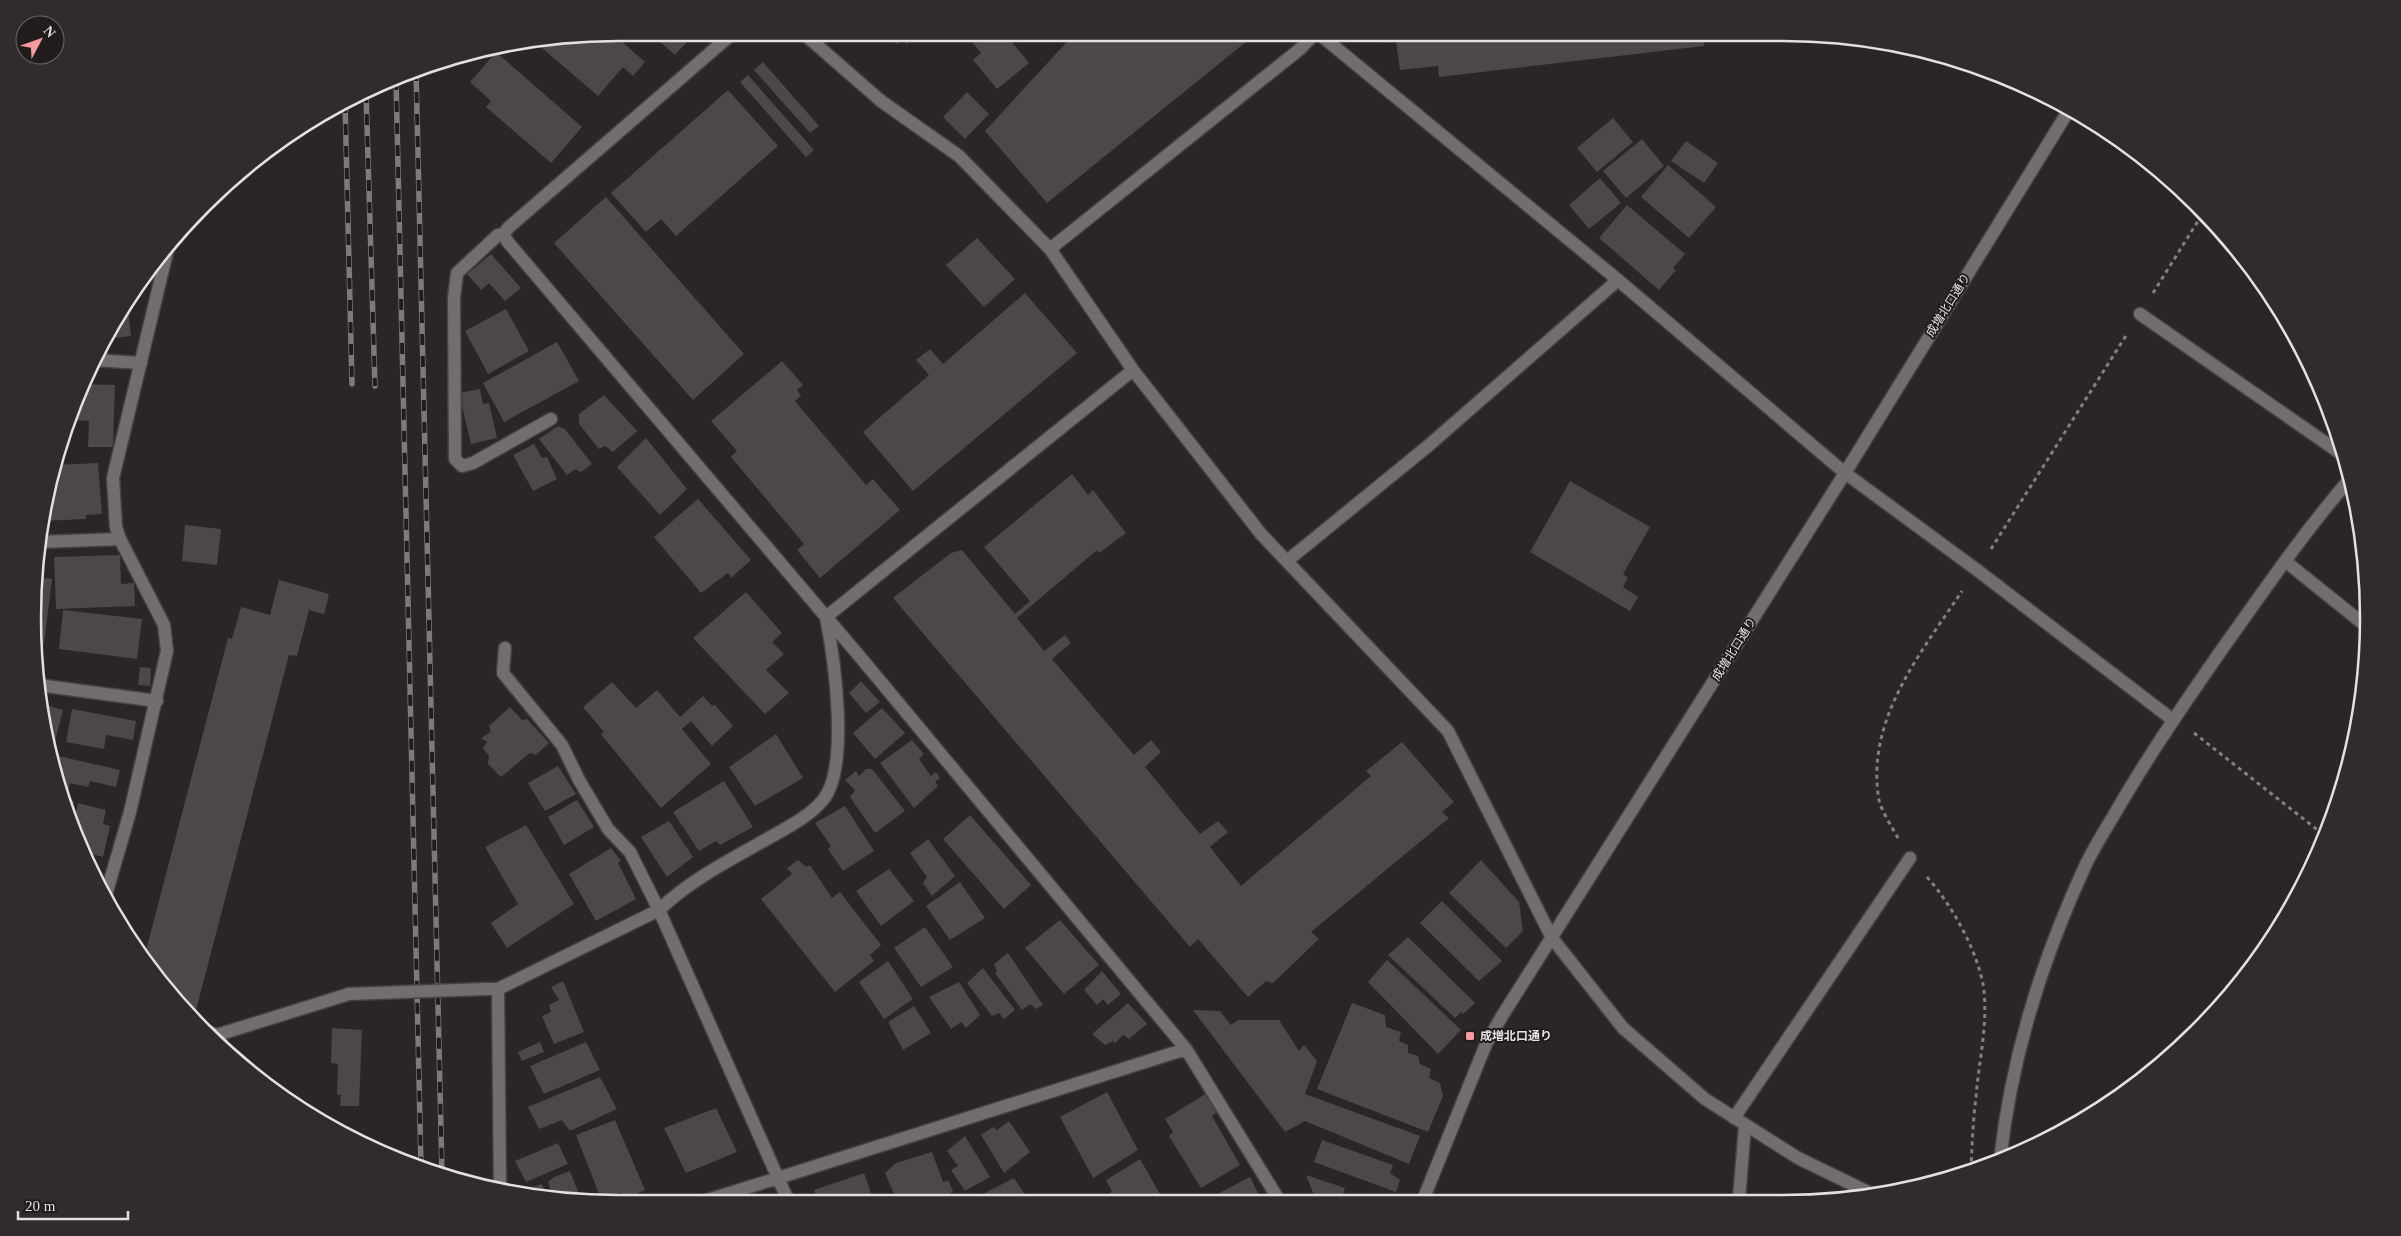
<svg xmlns="http://www.w3.org/2000/svg" width="2401" height="1236" font-family="'Times New Roman','Noto Sans JP',serif">
<rect width="100%" height="100%" fill="#2b2526"/>
<path fill="#4d4747" d="M 612,33 L 645,62 L 633,76 L 623,67 L 598,96 L 534,41 Z
M 650,33 L 695,33 L 675,55 Z
M 882,33 L 916,33 L 907,44 L 901,39 L 897,44 Z
M 959,33 L 1011,33 L 1007,36 L 1029,63 L 997,89 L 973,60 L 981,53 L 968,37 L 965,40 Z
M 1075,33 L 1257,33 L 1047,203 L 985,131 Z
M 1382,33 L 1703,34 L 1704,46 L 1439,77 L 1438,66 L 1400,70 L 1396,41 L 1383,43 Z
M 496,52 L 582,127 L 551,163 L 486,107 L 491,101 L 470,82 Z
M 763,62 L 819,126 L 810,133 L 754,70 Z
M 748,75 L 814,150 L 806,157 L 740,82 Z
M 728,90 L 778,146 L 676,236 L 661,219 L 646,232 L 611,193 Z
M 967,92 L 989,114 L 965,139 L 943,117 Z
M 1613,118 L 1633,142 L 1597,172 L 1577,148 Z
M 1642,139 L 1664,166 L 1626,198 L 1603,171 Z
M 1686,141 L 1718,163 L 1704,183 L 1671,161 Z
M 1668,165 L 1716,207 L 1689,238 L 1641,197 Z
M 1600,178 L 1621,203 L 1589,229 L 1569,205 Z
M 606,197 L 744,354 L 693,400 L 554,243 Z
M 1627,205 L 1685,254 L 1673,268 L 1676,270 L 1659,290 L 1599,238 Z
M 977,238 L 1015,279 L 984,307 L 946,265 Z
M 491,254 L 521,288 L 505,301 L 489,283 L 481,290 L 467,274 Z
M 136,287 L 137,299 L 127,300 L 131,293 Z
M 1025,293 L 1077,353 L 913,491 L 863,432 L 929,375 L 916,360 L 930,349 L 943,364 Z
M 127,300 L 131,336 L 107,339 L 126,302 Z
M 506,309 L 529,351 L 488,374 L 465,331 Z
M 557,342 L 579,381 L 504,422 L 483,383 Z
M 782,361 L 803,385 L 797,390 L 801,396 L 795,401 L 866,485 L 873,479 L 900,510 L 820,578 L 797,550 L 804,544 L 731,457 L 737,451 L 711,421 Z
M 82,384 L 115,385 L 113,447 L 88,447 L 89,421 L 68,420 Z
M 480,389 L 483,404 L 489,403 L 497,438 L 471,444 L 459,393 Z
M 604,395 L 637,431 L 613,452 L 605,446 L 599,449 L 579,424 L 579,414 Z
M 558,426 L 565,429 L 592,464 L 581,472 L 575,469 L 567,475 L 539,439 Z
M 646,438 L 687,489 L 660,515 L 617,467 Z
M 534,444 L 542,458 L 547,457 L 557,479 L 533,491 L 513,455 Z
M 98,463 L 102,514 L 86,515 L 86,519 L 43,521 L 53,465 Z
M 1072,474 L 1088,495 L 1093,490 L 1126,533 L 1099,553 L 1097,550 L 1017,618 L 1044,651 L 1065,635 L 1071,643 L 1052,659 L 1134,755 L 1151,740 L 1161,752 L 1145,767 L 1200,834 L 1218,821 L 1228,832 L 1210,847 L 1241,886 L 1371,776 L 1366,771 L 1402,742 L 1454,802 L 1442,812 L 1449,818 L 1311,932 L 1319,939 L 1273,983 L 1266,981 L 1248,997 L 1198,939 L 1190,947 L 893,598 L 951,553 L 962,550 L 1015,614 L 1030,601 L 984,547 Z
M 1570,481 L 1650,527 L 1623,574 L 1628,578 L 1623,587 L 1638,597 L 1630,611 L 1530,552 Z
M 698,499 L 751,560 L 731,578 L 728,573 L 701,593 L 654,537 Z
M 185,525 L 221,529 L 217,565 L 182,561 Z
M 120,555 L 121,584 L 134,583 L 135,606 L 56,609 L 54,557 Z
M 34,577 L 52,579 L 44,644 L 34,643 Z
M 279,580 L 329,594 L 324,614 L 309,610 L 297,656 L 289,655 L 196,1010 L 183,1007 L 144,958 L 228,638 L 232,639 L 241,607 L 270,615 Z
M 746,592 L 782,633 L 772,642 L 784,654 L 766,670 L 789,693 L 765,714 L 693,638 Z
M 63,610 L 142,619 L 137,659 L 59,649 Z
M 140,667 L 151,668 L 150,686 L 138,685 Z
M 861,681 L 880,702 L 866,713 L 849,693 Z
M 612,682 L 636,708 L 657,690 L 680,717 L 703,696 L 712,706 L 715,705 L 733,726 L 712,746 L 691,721 L 682,729 L 711,764 L 661,808 L 601,734 L 604,732 L 583,707 Z
M 42,704 L 63,710 L 54,745 L 48,743 Z
M 510,707 L 522,720 L 527,719 L 549,743 L 536,755 L 530,753 L 501,777 L 488,764 L 489,756 L 483,748 L 487,742 L 481,738 L 491,732 L 489,726 Z
M 882,708 L 905,733 L 875,759 L 853,733 Z
M 72,709 L 136,721 L 133,740 L 106,735 L 104,749 L 66,742 Z
M 776,734 L 803,778 L 755,806 L 729,767 Z
M 912,740 L 924,754 L 919,759 L 931,776 L 936,772 L 940,778 L 935,782 L 938,786 L 914,808 L 880,763 Z
M 54,755 L 120,770 L 116,787 L 90,781 L 88,787 L 70,783 L 68,792 L 60,790 L 52,769 Z
M 558,766 L 576,794 L 545,811 L 528,783 Z
M 866,769 L 872,769 L 905,811 L 875,833 L 850,797 L 855,790 L 845,780 L 856,771 L 859,776 Z
M 724,781 L 753,827 L 720,845 L 716,841 L 699,851 L 673,812 Z
M 63,797 L 74,801 L 70,816 L 68,810 Z
M 577,800 L 594,827 L 564,845 L 548,817 Z
M 78,803 L 106,810 L 103,824 L 110,826 L 103,857 L 83,852 L 73,824 Z
M 845,806 L 874,851 L 843,871 L 828,849 L 831,846 L 815,823 Z
M 970,815 L 1031,885 L 1004,909 L 943,839 Z
M 669,821 L 693,857 L 667,877 L 641,837 Z
M 526,825 L 574,904 L 507,948 L 491,923 L 518,904 L 485,847 Z
M 928,839 L 955,876 L 932,896 L 923,883 L 927,877 L 910,853 Z
M 611,848 L 621,861 L 618,863 L 636,899 L 596,921 L 569,874 Z
M 798,860 L 806,867 L 810,865 L 832,898 L 840,892 L 881,945 L 870,955 L 874,961 L 835,992 L 761,899 L 792,874 L 787,868 Z
M 1481,860 L 1519,902 L 1523,931 L 1506,948 L 1449,893 Z
M 889,869 L 914,901 L 881,926 L 856,891 Z
M 960,882 L 985,918 L 950,940 L 926,906 Z
M 1442,901 L 1502,961 L 1479,981 L 1420,923 Z
M 1060,920 L 1099,965 L 1064,994 L 1025,948 Z
M 925,927 L 953,967 L 921,987 L 894,948 Z
M 1408,937 L 1475,1003 L 1463,1014 L 1461,1012 L 1455,1018 L 1388,955 Z
M 1008,953 L 1043,1005 L 1036,1009 L 1030,1004 L 1022,1010 L 995,973 L 997,971 L 994,964 Z
M 1387,960 L 1461,1030 L 1438,1054 L 1368,982 Z
M 888,961 L 913,999 L 884,1019 L 859,982 Z
M 983,968 L 1015,1010 L 1004,1019 L 999,1013 L 992,1016 L 967,983 Z
M 1102,971 L 1121,994 L 1108,1005 L 1103,999 L 1097,1005 L 1084,990 Z
M 563,981 L 584,1032 L 554,1044 L 542,1016 L 551,1012 L 549,1005 L 559,1000 L 551,987 Z
M 959,982 L 980,1015 L 966,1028 L 961,1022 L 951,1029 L 929,997 Z
M 1128,1003 L 1147,1024 L 1129,1039 L 1123,1035 L 1115,1043 L 1113,1041 L 1105,1045 L 1092,1034 Z
M 1352,1003 L 1385,1015 L 1386,1027 L 1401,1032 L 1399,1041 L 1408,1045 L 1408,1053 L 1418,1056 L 1420,1064 L 1431,1069 L 1429,1078 L 1440,1083 L 1443,1096 L 1428,1132 L 1317,1089 Z
M 914,1006 L 931,1033 L 903,1050 L 888,1022 Z
M 1193,1010 L 1220,1011 L 1231,1025 L 1238,1020 L 1279,1020 L 1299,1051 L 1304,1045 L 1317,1061 L 1305,1094 L 1420,1136 L 1409,1164 L 1305,1121 L 1285,1132 Z
M 332,1028 L 362,1030 L 359,1106 L 340,1106 L 341,1095 L 337,1095 L 338,1064 L 331,1063 Z
M 540,1042 L 544,1052 L 522,1061 L 518,1052 Z
M 586,1042 L 600,1070 L 544,1094 L 530,1066 Z
M 600,1077 L 617,1109 L 570,1131 L 562,1120 L 539,1129 L 528,1107 Z
M 1107,1092 L 1138,1150 L 1093,1178 L 1060,1117 Z
M 1207,1093 L 1218,1111 L 1212,1116 L 1240,1165 L 1201,1188 L 1169,1136 L 1173,1132 L 1165,1119 Z
M 716,1108 L 737,1152 L 686,1173 L 664,1128 Z
M 615,1120 L 645,1190 L 627,1198 L 621,1193 L 601,1199 L 576,1135 Z
M 1009,1121 L 1030,1152 L 1004,1173 L 981,1135 L 993,1127 L 997,1130 Z
M 965,1136 L 990,1177 L 965,1191 L 951,1170 L 958,1166 L 947,1151 Z
M 1322,1140 L 1393,1165 L 1390,1173 L 1400,1180 L 1396,1192 L 1314,1162 Z
M 558,1143 L 568,1164 L 526,1182 L 515,1161 Z
M 932,1152 L 943,1182 L 948,1180 L 953,1191 L 948,1196 L 950,1201 L 897,1201 L 885,1173 L 896,1163 Z
M 1140,1159 L 1164,1201 L 1103,1201 L 1112,1191 L 1106,1180 Z
M 570,1171 L 582,1202 L 554,1198 L 548,1182 L 554,1177 Z
M 864,1173 L 872,1196 L 879,1195 L 880,1201 L 818,1202 L 814,1190 Z
M 1306,1175 L 1345,1188 L 1341,1200 L 1316,1200 Z
M 1250,1177 L 1260,1197 L 1255,1200 L 1206,1200 Z
M 1014,1178 L 1026,1196 L 1018,1201 L 969,1201 Z
M 542,1184 L 547,1197 L 519,1192 Z
M 1048,1194 L 1051,1201 L 1037,1201 Z"/>
<g fill="none" stroke-linecap="round" stroke-linejoin="round">
<g stroke="#464041" stroke-width="15">
<path id="lane" d="M 504,234 L 498,235 L 457,273 L 454,298 L 455,459 L 462,466 L 473,463 L 551,419
M 95,360 L 141,363
M 1287,561 L 1428,446 L 1618,280
M 38,685 L 157,701
M 659,910 C 690,880 730,860 767,839 C 786,828 809,817 823,800 C 850,767 834,657 826,617"/>
</g>
<g stroke="#464041" stroke-width="15">
<path id="street" d="M 733,33 L 508,228 L 504,234 L 507,241 L 861,658 L 1186,1049
M 803,33 L 881,101 L 959,156 L 1050,249 L 1133,370 L 1261,534 L 1448,731 L 1552,938 L 1623,1028 L 1705,1099 L 1798,1158 L 1874,1195
M 1318,33 L 1618,280 L 1845,473 L 1977,570 L 2173,720
M 1050,249 L 1300,49 L 1315,33
M 2140,314 L 2343,455
M 40,542 L 120,539
M 2285,561 L 2366,626
M 826,617 L 1133,370
M 505,648 L 503,673 L 562,745 L 579,780 L 608,829 L 630,852 L 659,910
M 105,898 L 130,812 L 167,651 L 164,625 L 120,539 L 116,527 L 113,478 L 169,244
M 485,989 L 498,989 L 659,910 L 778,1178 L 1186,1049 L 1279,1200
M 498,989 L 500,1189
M 203,1030 L 217,1035 L 349,994
M 1734,1118 L 1910,858
M 2000,1161 C 2011,1058 2043,956 2087,862 C 2095,846 2105,830 2114,815 C 2148,756 2186,701 2225,645 C 2265,589 2304,532 2349,480
M 1739,1199 L 1745,1125
M 701,1202 L 778,1178 L 789,1202"/>
</g>
<g stroke="#464041" stroke-width="15">
<path id="secondary" d="M 1423,1200 L 1486,1044 L 1502,1016 L 1845,473 L 2069,110"/>
</g>
<path stroke="#858080" stroke-width="3" stroke-dasharray="4 4" stroke-linecap="butt" d="M 2153,293 L 2203,213
M 1991,549 L 2127,334
M 2194,733 L 2324,835
M 1898,838 C 1892,827 1882,812 1879,800 C 1865,720 1921,653 1962,591
M 1927,877 C 1951,904 1976,948 1983,984 C 1989,1021 1979,1059 1976,1097 C 1973,1121 1972,1145 1971,1169"/>
<use href="#lane" stroke="#746d6e" stroke-width="12"/>
<use href="#street" stroke="#746d6e" stroke-width="12"/>
<use href="#secondary" stroke="#746d6e" stroke-width="12"/>
<g stroke="#7e797a" stroke-width="5.5">
<path id="rail" d="M 416,70 L 442,1174
M 396,79 L 421,1166
M 366,92 L 375,386
M 345,102 L 352,384"/>
</g>
<use href="#rail" stroke="#211c1c" stroke-width="4" stroke-dasharray="11" stroke-linecap="butt"/>
<g stroke="#464041" stroke-width="15" stroke-linecap="butt">
<path id="street-bridge" d="M 349,994 L 485,989"/>
</g>
<use href="#street-bridge" stroke="#746d6e" stroke-width="12"/>
</g>
<rect fill="#f49aa0" stroke="#211c1c" stroke-width="2" x="1465" y="1031" width="10" height="10" rx="2.5"/>
<g text-anchor="middle" dominant-baseline="central" stroke-width="4" stroke-linejoin="round" paint-order="stroke">
<g font-size="12" fill="#e4e0e0" stroke="#211c1c">
<text transform="translate(1948 305) rotate(-58)">成増北口通り</text>
<text transform="translate(1734 649) rotate(-58)">成増北口通り</text>
</g>
<g font-size="12" font-weight="bold" fill="#e4e0e0" stroke="#211c1c" text-anchor="start">
<text x="1480" y="1036">成増北口通り</text>
</g>
</g>
<path d="M0 0H2401V1236H0ZM618 41H1783A577 577 0 0 1 2360 618V618A577 577 0 0 1 1783 1195H618A577 577 0 0 1 41 618V618A577 577 0 0 1 618 41Z" fill="#312c2c" fill-rule="evenodd"/>
<path fill="none" stroke="#e4e0e0" stroke-width="2.5" d="M618 41H1783A577 577 0 0 1 2360 618V618A577 577 0 0 1 1783 1195H618A577 577 0 0 1 41 618V618A577 577 0 0 1 618 41Z"/>
<g transform="translate(40 40) rotate(49)"><circle r="24" fill="#211c1c" stroke="#6f6a6a"/>
<path d="M0-4L9 19L0 12L-9 19Z" fill="#f49aa0"/>
<text y="-8" font-size="14" font-weight="bold" text-anchor="middle" fill="#e4e0e0">N</text>
</g>
<path d="M18 1211v8h110v-8" fill="none" stroke="#e4e0e0" stroke-width="2.5"/>
<text x="25" y="1211" font-size="15" fill="#e4e0e0" stroke="#211c1c" stroke-width="4" paint-order="stroke">20 m</text>
</svg>
